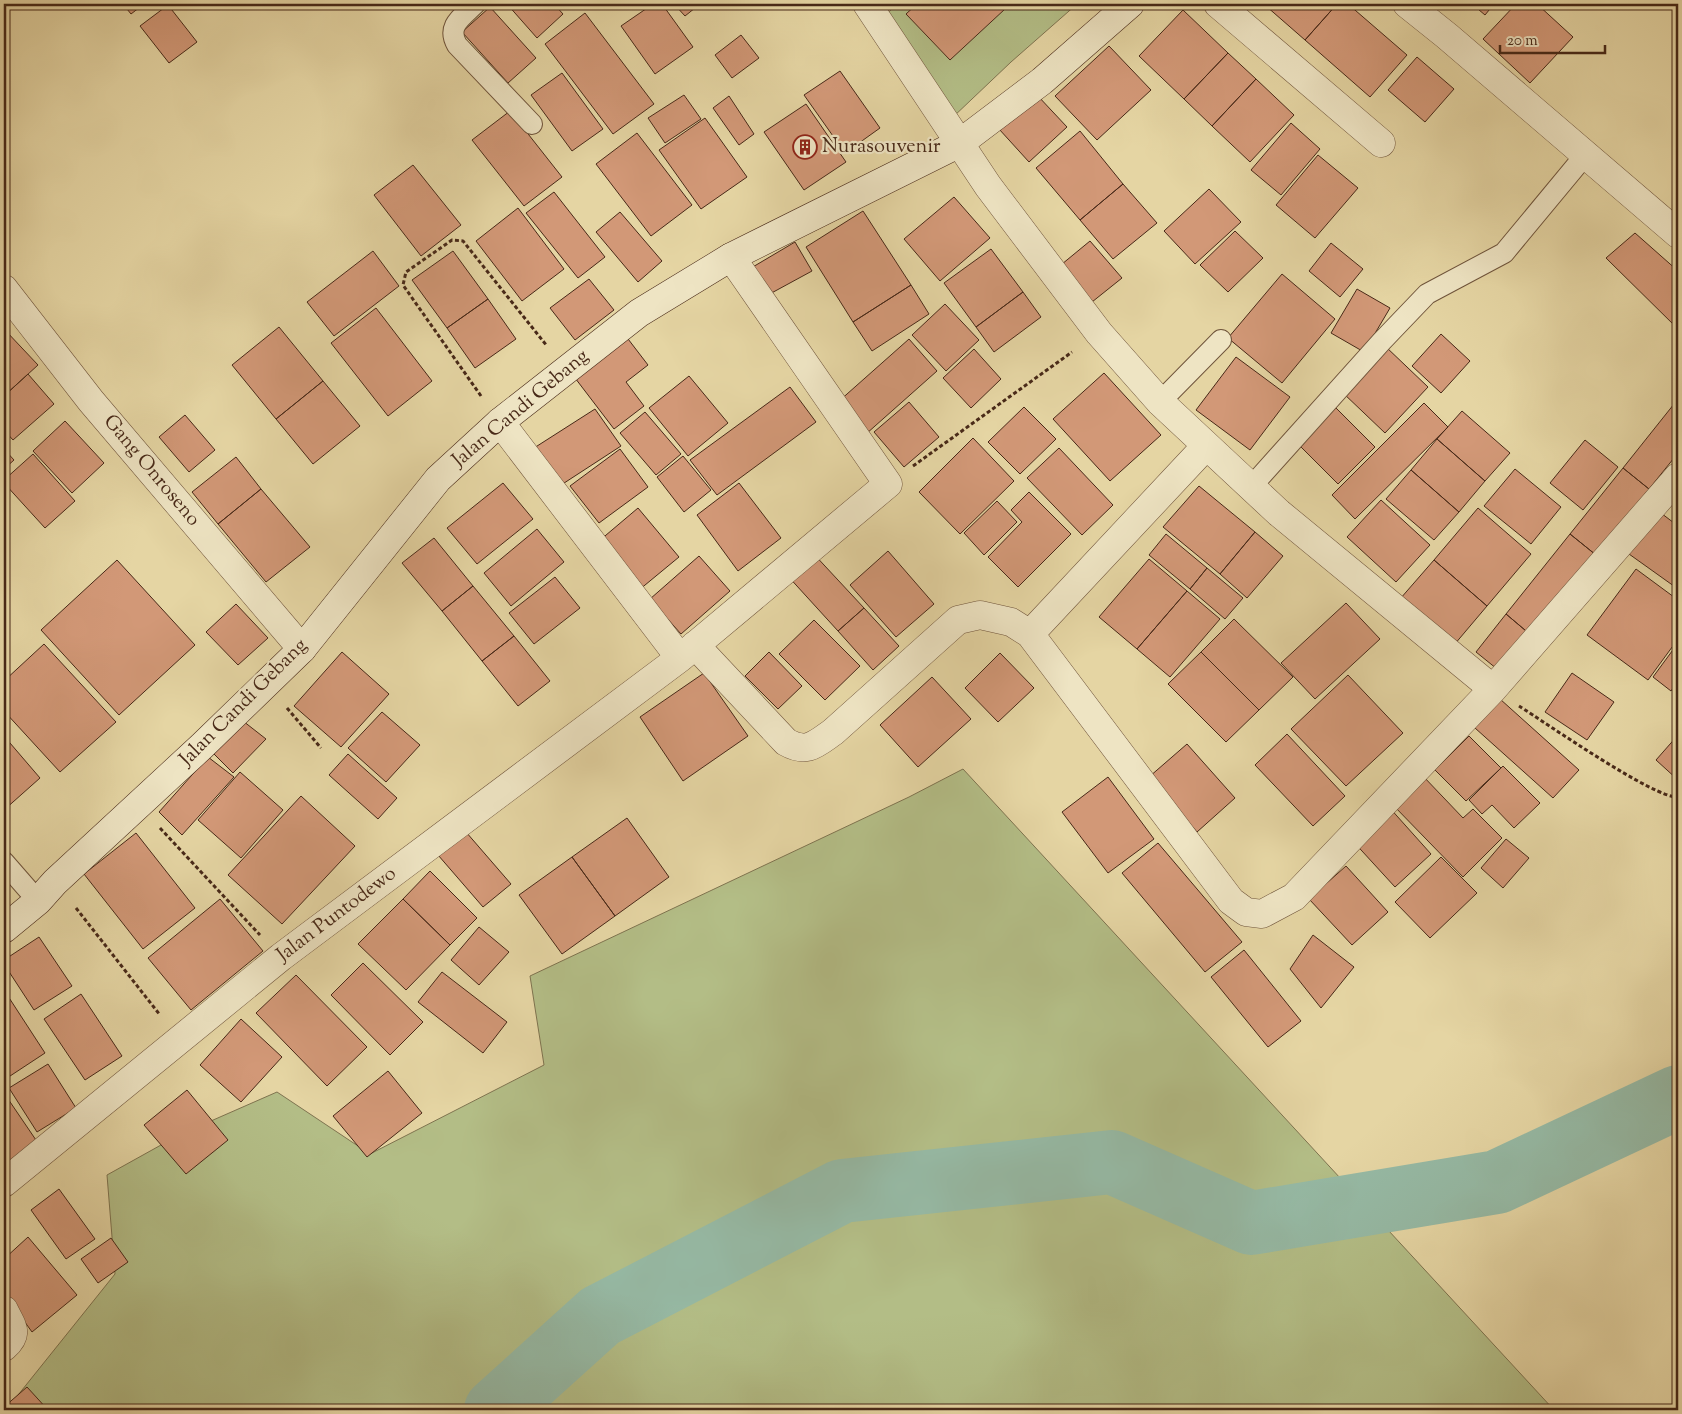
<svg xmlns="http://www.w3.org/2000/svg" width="1682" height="1414" font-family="'Sorts Mill Goudy',serif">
<rect width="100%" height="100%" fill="#e5d5a3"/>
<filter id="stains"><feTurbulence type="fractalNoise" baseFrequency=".004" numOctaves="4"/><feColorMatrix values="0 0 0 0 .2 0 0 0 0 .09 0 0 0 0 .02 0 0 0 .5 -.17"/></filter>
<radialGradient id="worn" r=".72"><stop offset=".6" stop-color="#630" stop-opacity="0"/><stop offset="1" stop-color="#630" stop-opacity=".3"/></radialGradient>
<path fill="#b3bd86" stroke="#7e734f" d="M 898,4 L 1077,4 L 1011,62 L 952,118 L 873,25 Z
M 963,769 L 1554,1410 L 6,1410 L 115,1274 L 107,1175 L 179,1135 L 277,1092 L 370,1154 L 544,1065 L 530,976 L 909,797 Z"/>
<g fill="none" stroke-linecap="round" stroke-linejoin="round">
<path stroke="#96b9a4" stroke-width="64" d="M 496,1410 L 600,1316 L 842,1191 L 1112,1162 L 1251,1223 L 1497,1182 L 1678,1097"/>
</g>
<path fill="#d29877" stroke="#482918" d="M 123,4 L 144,4 L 131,14 Z
M 507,4 L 554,4 L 563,14 L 537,38 Z
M 653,4 L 662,4 L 693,47 L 655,74 L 621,26 Z
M 674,4 L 700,4 L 685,16 Z
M 917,4 L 1000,4 L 1005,9 L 950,60 L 906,14 Z
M 1268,4 L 1337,4 L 1305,40 L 1266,6 Z
M 1337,4 L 1348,4 L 1407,55 L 1370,97 L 1305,40 Z
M 1472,4 L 1494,4 L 1485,15 Z
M 1516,4 L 1537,4 L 1573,37 L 1530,83 L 1483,39 Z
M 168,5 L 197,42 L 169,63 L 140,26 Z
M 490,7 L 536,58 L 508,83 L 462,32 Z
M 1183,10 L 1228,53 L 1184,99 L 1139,56 Z
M 585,13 L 654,104 L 613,134 L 545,44 Z
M 741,35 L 759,58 L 732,78 L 715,55 Z
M 1109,46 L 1151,90 L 1097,140 L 1055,96 Z
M 1228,53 L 1256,79 L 1212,126 L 1184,99 Z
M 1417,57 L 1454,89 L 1425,122 L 1388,90 Z
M 840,71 L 880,128 L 845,153 L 804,95 Z
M 562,73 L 603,129 L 572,151 L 531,95 Z
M 1256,79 L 1294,115 L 1250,162 L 1212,126 Z
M 684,95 L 701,119 L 665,143 L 648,118 Z
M 1037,95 L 1067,127 L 1029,162 L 999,129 Z
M 729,96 L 754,134 L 739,145 L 713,108 Z
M 806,104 L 846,162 L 804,190 L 764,132 Z
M 510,111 L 562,177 L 524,206 L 472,140 Z
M 705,118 L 747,177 L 701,209 L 659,150 Z
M 1291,123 L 1320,149 L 1281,195 L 1251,170 Z
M 1080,131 L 1123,184 L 1080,220 L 1036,168 Z
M 637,133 L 692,205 L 651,236 L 596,164 Z
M 1318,155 L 1358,188 L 1315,238 L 1276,205 Z
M 413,165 L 461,225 L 421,256 L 374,195 Z
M 1123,184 L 1157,223 L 1113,259 L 1080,220 Z
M 1209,189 L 1241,222 L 1195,264 L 1164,231 Z
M 554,192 L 605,257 L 578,278 L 526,213 Z
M 954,197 L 990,238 L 940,281 L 904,239 Z
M 518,208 L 564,269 L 522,301 L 476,241 Z
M 863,211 L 911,285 L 853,322 L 806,247 Z
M 620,212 L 662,261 L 638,282 L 596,232 Z
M 1235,231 L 1263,258 L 1228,292 L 1200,265 Z
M 1635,233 L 1678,271 L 1678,329 L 1606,258 Z
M 1090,241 L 1122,278 L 1087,306 L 1056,269 Z
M 795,242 L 812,271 L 766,296 L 746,271 Z
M 1331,243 L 1363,269 L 1340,297 L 1309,271 Z
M 991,249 L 1023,292 L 976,327 L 944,283 Z
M 373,251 L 399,286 L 334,336 L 307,302 Z
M 453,251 L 488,299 L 447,328 L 412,280 Z
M 1282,274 L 1335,319 L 1282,383 L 1228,338 Z
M 589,279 L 614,310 L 575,340 L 550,308 Z
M 911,285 L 929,314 L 872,351 L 853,322 Z
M 1357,289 L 1390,308 L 1364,352 L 1331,333 Z
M 1023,292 L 1041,317 L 994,352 L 976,327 Z
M 488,299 L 516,339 L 475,368 L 447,328 Z
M 945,304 L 979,340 L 946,371 L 912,335 Z
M 376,308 L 432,381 L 388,416 L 331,343 Z
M 279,327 L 323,381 L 276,419 L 232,365 Z
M 5,330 L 38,365 L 4,396 L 4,331 Z
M 1441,334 L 1470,361 L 1441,393 L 1412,366 Z
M 625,335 L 648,365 L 626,382 L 644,406 L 614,429 L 572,374 Z
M 909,339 L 937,371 L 866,434 L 838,402 Z
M 1385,346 L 1428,387 L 1385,433 L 1342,392 Z
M 974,349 L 1001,379 L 971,408 L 943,378 Z
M 1236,357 L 1290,397 L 1250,450 L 1196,410 Z
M 1104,373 L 1161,435 L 1110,481 L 1053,419 Z
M 28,374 L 54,404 L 13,440 L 4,430 L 4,396 Z
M 689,376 L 728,423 L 688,456 L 649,408 Z
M 323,381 L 360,426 L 313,464 L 276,419 Z
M 790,387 L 816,422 L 717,495 L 690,460 Z
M 1678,399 L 1678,453 L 1649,489 L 1623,468 Z
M 909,402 L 939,437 L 904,467 L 874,432 Z
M 1424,403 L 1448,427 L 1355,519 L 1332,495 Z
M 1334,406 L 1375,447 L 1338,484 L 1297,443 Z
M 1024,407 L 1056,439 L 1020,474 L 988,442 Z
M 595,409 L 621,446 L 558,487 L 534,448 Z
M 1462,411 L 1510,453 L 1485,481 L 1437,439 Z
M 645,412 L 681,454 L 656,475 L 620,433 Z
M 185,415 L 215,450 L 189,472 L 159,437 Z
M 65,421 L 104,463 L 72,493 L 33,451 Z
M 973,438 L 1014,481 L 960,534 L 919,492 Z
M 1437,439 L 1485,481 L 1459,512 L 1411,470 Z
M 1585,440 L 1618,467 L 1583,510 L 1550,483 Z
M 1059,448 L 1113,505 L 1082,535 L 1027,478 Z
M 4,449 L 14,460 L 4,469 Z
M 620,449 L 648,487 L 599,523 L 570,486 Z
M 33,454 L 75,501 L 45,528 L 4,483 L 4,480 Z
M 683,456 L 711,490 L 684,512 L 657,477 Z
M 236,457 L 261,489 L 218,524 L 192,492 Z
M 1623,468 L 1649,489 L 1596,555 L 1570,534 Z
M 1515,469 L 1561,507 L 1531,544 L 1484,506 Z
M 1411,470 L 1459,512 L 1434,540 L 1386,499 Z
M 503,483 L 533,519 L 477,564 L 447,528 Z
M 739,483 L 781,538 L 738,571 L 697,515 Z
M 1199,486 L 1255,532 L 1220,574 L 1163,527 Z
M 261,489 L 310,547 L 266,582 L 218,524 Z
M 1029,492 L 1071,534 L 1018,587 L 988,557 L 1022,522 L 1011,510 Z
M 1381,500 L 1430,545 L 1396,582 L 1347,537 Z
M 997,501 L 1017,522 L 984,555 L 964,533 Z
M 1653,507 L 1678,526 L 1678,589 L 1622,549 Z
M 638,508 L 679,557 L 639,590 L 599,541 Z
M 1478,508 L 1531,554 L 1487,606 L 1434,560 Z
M 537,529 L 564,562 L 511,606 L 484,573 Z
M 1255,532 L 1283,556 L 1247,598 L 1220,574 Z
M 1166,534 L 1207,568 L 1190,589 L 1149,555 Z
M 1570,534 L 1596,555 L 1532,636 L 1506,614 Z
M 434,538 L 473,586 L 442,611 L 402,563 Z
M 811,551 L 864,608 L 838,631 L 786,574 Z
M 888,551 L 934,604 L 896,637 L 850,585 Z
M 699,556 L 730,591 L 681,634 L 650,599 Z
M 1149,559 L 1187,591 L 1137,649 L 1099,617 Z
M 117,560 L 195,645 L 119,715 L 41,630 Z
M 1434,560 L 1487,606 L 1454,645 L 1400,599 Z
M 1207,568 L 1243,598 L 1225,619 L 1190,589 Z
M 1636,569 L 1678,600 L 1678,639 L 1648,680 L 1587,635 Z
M 555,577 L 580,608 L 534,644 L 509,613 Z
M 473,586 L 514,636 L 482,661 L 442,611 Z
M 1187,591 L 1220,619 L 1170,677 L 1137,649 Z
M 1346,603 L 1380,639 L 1315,699 L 1281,663 Z
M 236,604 L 268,638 L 238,665 L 206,632 Z
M 864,608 L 899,646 L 873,670 L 838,631 Z
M 1506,614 L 1532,636 L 1502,673 L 1476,652 Z
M 1234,619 L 1293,677 L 1259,710 L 1201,652 Z
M 814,620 L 860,666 L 825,700 L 779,654 Z
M 514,636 L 550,681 L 518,706 L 482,661 Z
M 1678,643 L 1678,681 L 1671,691 L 1653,677 Z
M 44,644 L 116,722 L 60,772 L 4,711 L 4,681 Z
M 342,652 L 389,694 L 341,747 L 294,706 Z
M 769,652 L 802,686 L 778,709 L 745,676 Z
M 1201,652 L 1259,710 L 1226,742 L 1168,684 Z
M 1000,653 L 1034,688 L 998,722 L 965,688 Z
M 704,673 L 748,736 L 683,781 L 640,717 Z
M 1572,673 L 1614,702 L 1587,740 L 1545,712 Z
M 1348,675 L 1403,733 L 1346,786 L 1291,729 Z
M 932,677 L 971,719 L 918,767 L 880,725 Z
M 1500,699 L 1579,770 L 1553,798 L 1475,728 Z
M 382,712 L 420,745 L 386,782 L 348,748 Z
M 243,721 L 266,739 L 233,773 L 214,754 Z
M 1287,734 L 1345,796 L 1313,826 L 1255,765 Z
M 1678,735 L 1678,780 L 1656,760 Z
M 4,736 L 40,778 L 4,810 Z
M 1469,736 L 1501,768 L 1466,801 L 1435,770 Z
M 1187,744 L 1235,798 L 1197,832 L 1149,777 Z
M 348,754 L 397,798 L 378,819 L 329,775 Z
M 208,757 L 234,777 L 182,835 L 159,812 Z
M 1503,766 L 1540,803 L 1514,828 L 1492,805 L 1482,814 L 1469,800 Z
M 240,772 L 283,810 L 241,858 L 198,820 Z
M 1422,775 L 1463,818 L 1473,809 L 1502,838 L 1463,877 L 1392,804 Z
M 1108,777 L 1154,839 L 1108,873 L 1062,812 Z
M 301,796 L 355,846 L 282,924 L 228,875 Z
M 1388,806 L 1431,854 L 1395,887 L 1351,839 Z
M 627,818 L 669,877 L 615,916 L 572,857 Z
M 466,832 L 511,884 L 483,907 L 438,855 Z
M 136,833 L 195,908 L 143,949 L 84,874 Z
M 1506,839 L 1529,858 L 1503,888 L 1481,868 Z
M 1158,843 L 1242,942 L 1205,972 L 1122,873 Z
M 572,857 L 615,916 L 562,954 L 519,895 Z
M 1441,857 L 1477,893 L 1430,938 L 1395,902 Z
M 1346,866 L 1388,912 L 1352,945 L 1309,899 Z
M 430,871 L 477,918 L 450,945 L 403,899 Z
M 220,899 L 263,951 L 191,1010 L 148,958 Z
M 403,899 L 450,945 L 406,990 L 358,944 Z
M 479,927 L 509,952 L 479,985 L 451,960 Z
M 1313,935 L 1354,967 L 1321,1008 L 1290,969 Z
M 39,937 L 72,986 L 34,1010 L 4,964 L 4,960 Z
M 1244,950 L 1301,1021 L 1268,1047 L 1211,977 Z
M 363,963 L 423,1022 L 390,1055 L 331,995 Z
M 442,972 L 507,1022 L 483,1053 L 418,1002 Z
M 296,975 L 367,1047 L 327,1086 L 256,1013 Z
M 4,990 L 45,1053 L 4,1080 Z
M 81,994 L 122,1056 L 85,1080 L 44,1019 Z
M 241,1019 L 282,1057 L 241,1102 L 200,1065 Z
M 48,1064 L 76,1108 L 37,1132 L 9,1088 Z
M 388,1071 L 422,1113 L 367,1157 L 333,1116 Z
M 187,1090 L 228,1140 L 186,1174 L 144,1125 Z
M 4,1093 L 38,1143 L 4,1166 Z
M 59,1189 L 95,1239 L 66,1259 L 31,1210 Z
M 28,1237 L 77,1295 L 32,1332 L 4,1293 L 4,1259 Z
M 111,1238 L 128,1262 L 98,1283 L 81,1259 Z
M 27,1387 L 48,1410 L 4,1410 L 4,1407 Z"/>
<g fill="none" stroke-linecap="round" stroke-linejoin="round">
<g stroke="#6f543b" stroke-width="22">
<path id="service" d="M 475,4 C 462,17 446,26 457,45 L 532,124
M 1160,402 L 1221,340
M 1251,487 L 1382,341 L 1427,294 L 1504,253 L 1586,154
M 4,862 L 38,901"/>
</g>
<g stroke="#6f543b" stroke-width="29">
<path id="minor" d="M 867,4 L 988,186 L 1099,333 L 1160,402 L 1279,513 L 1493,689 L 1678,477
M 1218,4 L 1381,143
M 1407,4 L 1447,36 L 1678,234
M 4,289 L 91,401 L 302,649
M 500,422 L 680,658 L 888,484 L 731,257
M 1030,634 L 1206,446
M 695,645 L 786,742 C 807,754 816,744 833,732 L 958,620 L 980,615 L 1011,622 L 1030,634 L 1231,901 L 1246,912 L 1262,914 L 1294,897 L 1493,689
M 4,1183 L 281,957 L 680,658
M 4,1310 C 12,1327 20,1333 4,1347"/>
</g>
<g stroke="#482918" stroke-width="29">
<path id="secondary" d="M 4,929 L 38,901 L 55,882 L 202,746 L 302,649 L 438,479 L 500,422 L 639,313 L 731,257 L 960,143 L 1042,81 L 1130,4"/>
</g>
<path stroke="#482918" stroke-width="3" stroke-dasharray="4 2.5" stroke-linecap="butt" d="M 481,396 L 403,285 L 406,272 L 452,240 L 463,241 L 547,346
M 913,466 L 1072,352
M 1519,706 C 1546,723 1655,799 1678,797
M 287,708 L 321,748
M 160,828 L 260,935
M 76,908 L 160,1015"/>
<use href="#service" stroke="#eee4c3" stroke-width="20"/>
<use href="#minor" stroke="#eee4c3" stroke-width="28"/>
<use href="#secondary" stroke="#eee4c3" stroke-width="28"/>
</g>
<defs>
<g id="building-ring" transform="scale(1.25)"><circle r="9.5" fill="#eee4c3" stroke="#8f2418" stroke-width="1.5"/><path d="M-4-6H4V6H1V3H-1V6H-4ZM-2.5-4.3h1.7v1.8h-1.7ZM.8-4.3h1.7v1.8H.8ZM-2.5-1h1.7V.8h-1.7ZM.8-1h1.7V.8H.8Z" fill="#8f2418"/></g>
</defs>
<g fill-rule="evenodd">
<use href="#building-ring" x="805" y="147"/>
</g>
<g text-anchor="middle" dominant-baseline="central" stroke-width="4.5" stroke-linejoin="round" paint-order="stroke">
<g font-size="20" fill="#482918" stroke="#eee4c3" text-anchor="start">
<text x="822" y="147">Nurasouvenir</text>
</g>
<g font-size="20" fill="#482918" stroke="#eee4c3">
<text transform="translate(521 409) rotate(-40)">Jalan Candi Gebang</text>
<text transform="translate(151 471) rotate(50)">Gang Onroseno</text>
<text transform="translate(244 703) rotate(-45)">Jalan Candi Gebang</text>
<text transform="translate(337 915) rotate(-37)">Jalan Puntodewo</text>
</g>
</g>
<rect width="1682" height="1414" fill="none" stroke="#e5d5a3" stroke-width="20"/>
<rect x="5" y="5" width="1672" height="1404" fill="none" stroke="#482918" stroke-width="2.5"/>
<rect x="10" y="10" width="1662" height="1394" fill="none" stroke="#482918"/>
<path d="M1500 45v8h105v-8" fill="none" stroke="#482918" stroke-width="2.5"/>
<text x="1507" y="45" font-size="15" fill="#482918" stroke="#eee4c3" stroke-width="4" paint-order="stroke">20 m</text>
<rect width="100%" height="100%" filter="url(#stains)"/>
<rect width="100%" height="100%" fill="url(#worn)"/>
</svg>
